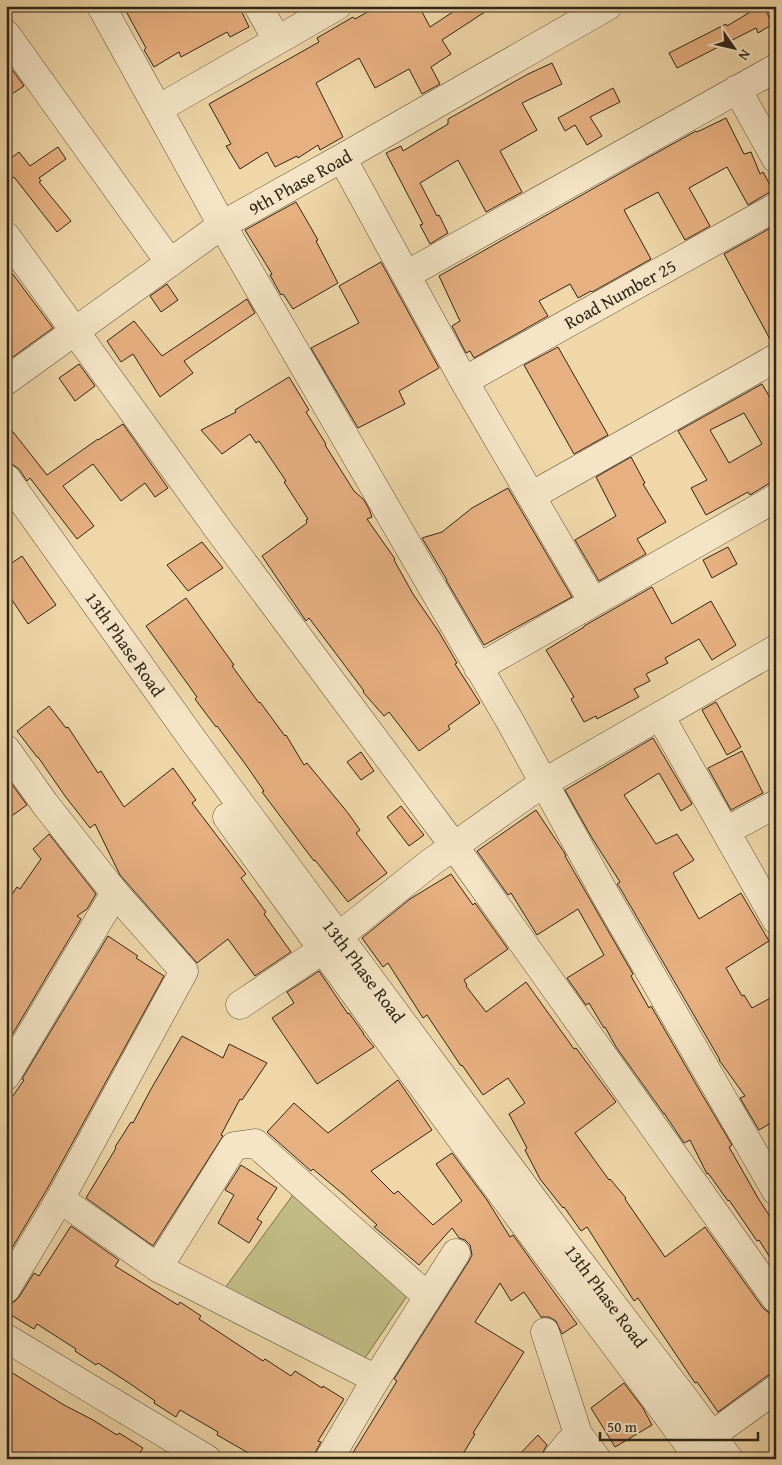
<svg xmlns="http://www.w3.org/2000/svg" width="782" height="1465" font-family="'Gentium Book Plus',serif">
<rect width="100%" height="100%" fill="#efd7a8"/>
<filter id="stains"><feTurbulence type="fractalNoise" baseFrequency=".004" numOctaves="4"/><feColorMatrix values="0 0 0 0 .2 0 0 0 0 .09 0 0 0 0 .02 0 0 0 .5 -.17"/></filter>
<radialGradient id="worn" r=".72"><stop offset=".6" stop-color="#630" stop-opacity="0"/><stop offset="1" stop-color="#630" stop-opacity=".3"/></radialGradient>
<path fill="#c0bc83" stroke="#78704d" d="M 295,1192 L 409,1293 L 363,1361 L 222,1292 Z"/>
<path fill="#e7b081" stroke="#2f2417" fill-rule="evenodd" d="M 139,6 L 239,6 L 249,27 L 230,37 L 227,32 L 181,57 L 179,52 L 154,67 L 144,50 L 146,48 L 127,13 Z
M 378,6 L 419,6 L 430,27 L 462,6 L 494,6 L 442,40 L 451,54 L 431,67 L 440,84 L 422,94 L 409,69 L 375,88 L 359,58 L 316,83 L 343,137 L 320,150 L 318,145 L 298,158 L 297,156 L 275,167 L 267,152 L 240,169 L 226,146 L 231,144 L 209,104 L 319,42 L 317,38 L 353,17 L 355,19 Z
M 760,6 L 763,6 L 773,24 L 758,33 L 756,28 L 677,68 L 669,53 L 726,24 L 727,26 Z
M 6,61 L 24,86 L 6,98 Z
M 552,63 L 562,84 L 522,103 L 537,130 L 500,151 L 522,192 L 486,212 L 458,160 L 420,183 L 437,216 L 439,215 L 448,233 L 430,244 L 420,225 L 423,224 L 386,153 L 401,146 L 403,151 L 448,124 L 448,119 L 528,74 Z
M 613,88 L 620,102 L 590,117 L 602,136 L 587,145 L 575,125 L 565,131 L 558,118 Z
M 726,118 L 744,154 L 751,152 L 760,174 L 763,172 L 774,192 L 768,193 L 748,205 L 727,167 L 689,188 L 710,226 L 685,240 L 658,192 L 624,210 L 651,259 L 592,292 L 591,291 L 578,298 L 570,284 L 539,301 L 548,316 L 474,358 L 470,351 L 466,353 L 452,326 L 460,321 L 439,276 L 649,157 L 696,131 L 697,132 Z
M 58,147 L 66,159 L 39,178 L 41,181 L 39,182 L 71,221 L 57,232 L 14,177 L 6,183 L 6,162 L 19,152 L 30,166 Z
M 296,202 L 318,240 L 316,241 L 338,283 L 293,309 L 283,294 L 281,295 L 270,275 L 272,274 L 245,230 Z
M 776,225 L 776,342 L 772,343 L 724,254 Z
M 381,262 L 439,368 L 399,391 L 405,404 L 358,428 L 311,348 L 359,323 L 339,286 Z
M 6,265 L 53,328 L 6,362 Z
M 167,284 L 178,300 L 161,312 L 150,296 Z
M 247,299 L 255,313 L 184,361 L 193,373 L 160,397 L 133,354 L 121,362 L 107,341 L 134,321 L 162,356 Z
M 558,347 L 608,435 L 574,454 L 524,365 Z
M 79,364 L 95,386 L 75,401 L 59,378 Z
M 289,377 L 309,410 L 306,412 L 326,444 L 325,445 L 354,491 L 364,500 L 369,509 L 372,517 L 367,519 L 395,559 L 394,560 L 413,594 L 439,632 L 457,663 L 455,664 L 480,703 L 448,726 L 450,729 L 419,751 L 389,712 L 384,716 L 363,692 L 364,691 L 309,618 L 306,621 L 262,556 L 307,523 L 306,520 L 308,519 L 284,482 L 286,481 L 259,441 L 256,443 L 250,434 L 222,454 L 201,430 L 236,412 L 235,410 Z
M 762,384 L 776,408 L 776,482 L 768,484 L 750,495 L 748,492 L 706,515 L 691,488 L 707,480 L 678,431 ZM 744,413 L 762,444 L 729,463 L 710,430 Z
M 6,423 L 47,475 L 98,439 L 98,440 L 123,424 L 168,488 L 155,497 L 145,483 L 121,501 L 93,464 L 63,486 L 94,526 L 77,539 L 30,478 L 27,481 L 19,469 L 12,464 L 6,456 Z
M 631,457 L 645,483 L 643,484 L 666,522 L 637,539 L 646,554 L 599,581 L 575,540 L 616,516 L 596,477 Z
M 508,488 L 572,597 L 484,645 L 446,580 L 447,580 L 422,538 L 442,532 L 472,508 Z
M 202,542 L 223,568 L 188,591 L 167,565 Z
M 728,547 L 737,564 L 712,578 L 703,560 Z
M 22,556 L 56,605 L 28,624 L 6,591 L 6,567 Z
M 652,587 L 672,624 L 711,601 L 736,645 L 712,660 L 699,639 L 665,658 L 668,663 L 646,674 L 650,681 L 634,689 L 639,697 L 597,719 L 596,716 L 584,722 L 571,699 L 574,697 L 546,650 L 584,627 L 584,626 Z
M 186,598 L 234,665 L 232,666 L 259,703 L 260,702 L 285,736 L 286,735 L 304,765 L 307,763 L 348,813 L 360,830 L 356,833 L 387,873 L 348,902 L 315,860 L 314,861 L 262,792 L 264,791 L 246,765 L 217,726 L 216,727 L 195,699 L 197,697 L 146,626 Z
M 716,702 L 741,747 L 727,755 L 702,710 Z
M 49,706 L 66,728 L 68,727 L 98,773 L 101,771 L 124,807 L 173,768 L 196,800 L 192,803 L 246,874 L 241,878 L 266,912 L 264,914 L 291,952 L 255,976 L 228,939 L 197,963 L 120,875 L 95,824 L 90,828 L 65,796 L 38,757 L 37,757 L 17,731 Z
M 653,738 L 692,804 L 681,811 L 659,773 L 624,795 L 656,844 L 677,834 L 694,860 L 673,873 L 699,919 L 741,893 L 769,941 L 726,968 L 742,996 L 744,995 L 752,1008 L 776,995 L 776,1120 L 759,1130 L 740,1098 L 745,1096 L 719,1060 L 720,1060 L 620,888 L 617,884 L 620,882 L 592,838 L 565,790 Z
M 742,751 L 763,793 L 731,810 L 708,768 Z
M 361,752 L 374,771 L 361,780 L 347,762 Z
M 6,776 L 27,805 L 6,820 Z
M 401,806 L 424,835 L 409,846 L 387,817 Z
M 536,810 L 564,852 L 566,856 L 565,856 L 633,974 L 631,976 L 649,1008 L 651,1006 L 700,1091 L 732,1145 L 729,1147 L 758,1198 L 776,1226 L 776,1267 L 759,1240 L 757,1241 L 729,1200 L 728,1201 L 708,1173 L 707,1174 L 690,1140 L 684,1143 L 664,1113 L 664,1114 L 616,1047 L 605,1027 L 604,1028 L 589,1003 L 586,1005 L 567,978 L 604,955 L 578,909 L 537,935 L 511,893 L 508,895 L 477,851 Z
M 49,834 L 96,894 L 87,909 L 77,916 L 81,919 L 6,1045 L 6,903 L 17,887 L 20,889 L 41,859 L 33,849 Z
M 451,874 L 473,905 L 475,903 L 508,949 L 464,980 L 467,985 L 466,986 L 486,1012 L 526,982 L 574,1049 L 576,1048 L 616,1102 L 575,1133 L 609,1180 L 610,1179 L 626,1198 L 625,1199 L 665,1257 L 705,1227 L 763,1308 L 769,1313 L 776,1322 L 776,1374 L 767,1376 L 718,1412 L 697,1382 L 695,1383 L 638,1298 L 634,1301 L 587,1227 L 581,1231 L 564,1207 L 563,1208 L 540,1179 L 525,1150 L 527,1148 L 509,1114 L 525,1103 L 508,1078 L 483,1095 L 462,1065 L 461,1066 L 427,1015 L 423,1018 L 388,963 L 383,967 L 362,938 L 410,899 Z
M 108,936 L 138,956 L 136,958 L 164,976 L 46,1191 L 6,1258 L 6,1106 L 24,1080 L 22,1079 Z
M 319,971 L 348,1014 L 349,1013 L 364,1034 L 363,1034 L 374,1047 L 317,1084 L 272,1018 L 294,1003 L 287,992 Z
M 182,1036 L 223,1058 L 229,1044 L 267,1063 L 242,1100 L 240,1099 L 221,1135 L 223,1136 L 153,1246 L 86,1198 L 116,1148 L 115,1147 L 131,1122 L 133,1123 L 151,1089 Z
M 398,1080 L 432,1130 L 371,1171 L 394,1194 L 398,1191 L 433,1225 L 462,1201 L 436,1164 L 452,1153 L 487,1200 L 510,1237 L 513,1235 L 577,1324 L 562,1334 L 556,1321 L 549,1317 L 541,1317 L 524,1292 L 511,1301 L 500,1283 L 475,1322 L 524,1352 L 473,1433 L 475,1434 L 460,1459 L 349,1459 L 397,1381 L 394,1379 L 469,1261 L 472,1255 L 470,1245 L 465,1240 L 459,1238 L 452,1228 L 419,1265 L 374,1227 L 377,1225 L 343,1194 L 313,1169 L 311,1171 L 267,1132 L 294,1103 L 328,1133 Z
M 241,1165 L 277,1188 L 257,1219 L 262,1222 L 249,1243 L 218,1223 L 234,1195 L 225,1190 Z
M 71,1226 L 119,1260 L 115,1266 L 178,1305 L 180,1302 L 201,1316 L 199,1319 L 263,1361 L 265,1359 L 291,1376 L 295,1371 L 322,1388 L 323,1386 L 344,1399 L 318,1441 L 321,1442 L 316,1451 L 313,1459 L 259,1459 L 217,1435 L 218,1432 L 180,1410 L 176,1417 L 154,1403 L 155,1401 L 129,1383 L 98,1363 L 96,1365 L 75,1351 L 76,1349 L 37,1324 L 34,1329 L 6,1312 L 6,1305 L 14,1302 L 19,1297 L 34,1273 L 39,1276 Z
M 6,1369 L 64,1405 L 93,1420 L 117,1435 L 119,1433 L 143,1448 L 136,1459 L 6,1459 Z
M 624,1383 L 643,1408 L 652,1425 L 615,1447 L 591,1408 Z
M 538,1435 L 547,1445 L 544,1450 L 541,1459 L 515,1459 Z"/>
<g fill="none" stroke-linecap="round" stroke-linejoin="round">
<g stroke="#5f513b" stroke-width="29">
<path id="minor" d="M 101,6 L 222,225 L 511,723 L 606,896 L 776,1191
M 258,6 L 277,40
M 6,34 L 170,263
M 737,89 L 776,159
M 158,109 L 337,6
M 342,158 L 464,381 L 593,602
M 6,236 L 218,529 L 454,846 L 776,1299
M 406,275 L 776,68
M 6,381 L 222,225 L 342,158 L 608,6
M 464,381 L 776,207
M 6,478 L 193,740 L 576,1257 L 688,1403 L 729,1459
M 531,496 L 776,358
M 478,668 L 776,498
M 660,716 L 776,920
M 6,749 L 45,804 L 115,893 L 184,971 L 60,1199 L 6,1289
M 227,817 C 320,946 413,1075 508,1202 C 571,1288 637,1372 699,1459
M 726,831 L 776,804
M 339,936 L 430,863 L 543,783 L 776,649
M 240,1005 L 322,950
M 6,1076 L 115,893
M 60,1199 L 158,1268 L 234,1146 L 255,1143 L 428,1297
M 158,1268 L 376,1379
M 545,1332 L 578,1434 L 597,1459
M 6,1338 L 207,1459
M 712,1435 L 776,1389
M 329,1459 L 376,1379 L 456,1253
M 556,1459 L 568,1444 L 578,1434"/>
</g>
<use href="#minor" stroke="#f5e5c6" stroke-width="28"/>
</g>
<g text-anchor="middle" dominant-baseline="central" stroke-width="4" stroke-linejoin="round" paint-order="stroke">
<g font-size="18" fill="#2f2417" stroke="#f5e5c6">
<text transform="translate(300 182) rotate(-29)">9th Phase Road</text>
<text transform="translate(620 294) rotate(-29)">Road Number 25</text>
<text transform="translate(125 644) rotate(55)">13th Phase Road</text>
<text transform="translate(364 971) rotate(53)">13th Phase Road</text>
<text transform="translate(606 1296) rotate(53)">13th Phase Road</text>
</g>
</g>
<rect width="782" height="1465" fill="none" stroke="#efd7a8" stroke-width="25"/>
<rect x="8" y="8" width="767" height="1450" fill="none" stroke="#2f2417" stroke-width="2.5"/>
<rect x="12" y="12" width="757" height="1440" fill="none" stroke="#2f2417"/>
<g transform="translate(734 48) rotate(124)" stroke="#f5e5c6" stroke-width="4" paint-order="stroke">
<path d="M0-4L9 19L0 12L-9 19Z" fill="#2f2417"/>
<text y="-8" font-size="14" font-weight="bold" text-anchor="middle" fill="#2f2417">N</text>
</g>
<path d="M600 1432v8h158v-8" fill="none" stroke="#2f2417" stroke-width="2.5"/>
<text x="607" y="1432" font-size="15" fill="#2f2417" stroke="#f5e5c6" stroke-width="4" paint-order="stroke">50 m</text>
<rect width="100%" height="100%" filter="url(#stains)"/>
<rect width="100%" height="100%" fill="url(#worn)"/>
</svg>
